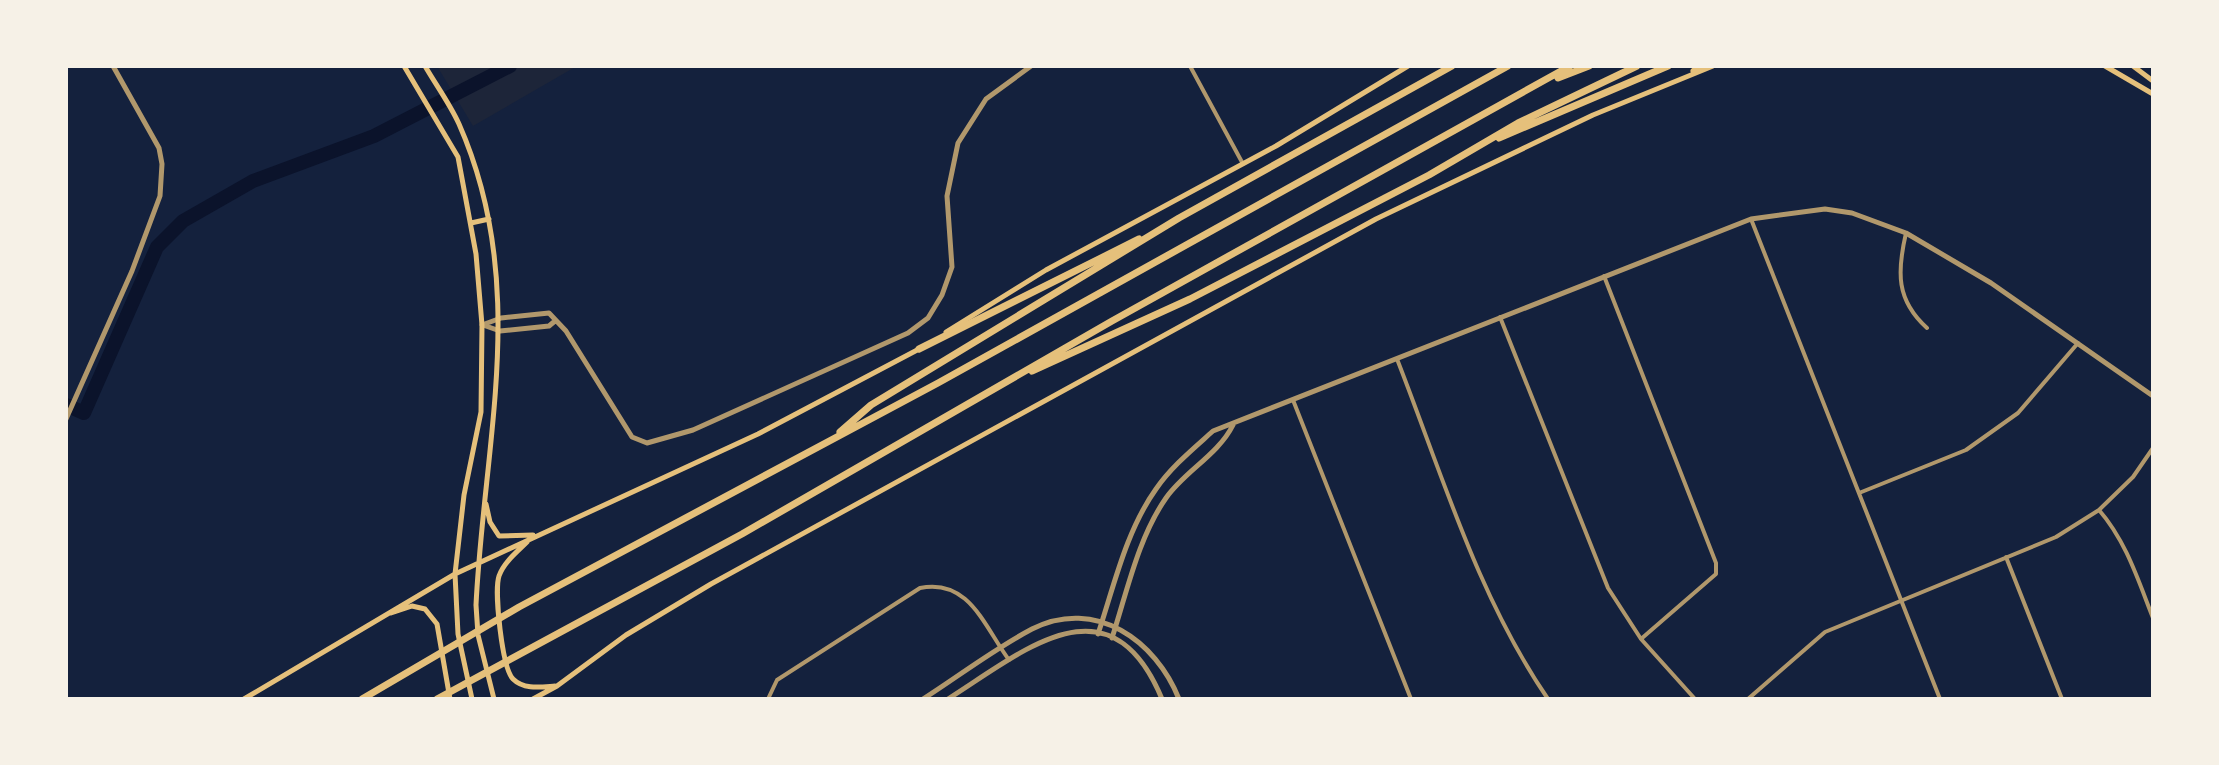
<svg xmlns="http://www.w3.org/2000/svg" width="2219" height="765" font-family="Bitter,serif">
<rect width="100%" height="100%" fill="#14213d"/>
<path fill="#1d2539" d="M 437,66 L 577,66 L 473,126 Z"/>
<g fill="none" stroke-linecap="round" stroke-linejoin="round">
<path stroke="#0b132b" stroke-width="14" d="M 66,405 L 84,413 L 157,247 L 183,221 L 253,181 L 374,136 L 510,66"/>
<path stroke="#b1986c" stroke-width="4" d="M 1190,66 L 1243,164
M 1751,219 L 1940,699
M 1906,233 C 1897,272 1896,300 1927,328
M 1604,276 L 1716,563 L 1716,574 L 1641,639
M 1500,317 L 1608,588 L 1641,639 L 1695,699
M 1397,359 C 1442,474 1478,597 1548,699
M 1293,400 L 1411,699
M 1859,493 L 1966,450 L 2018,413 L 2078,343
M 2099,510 C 2126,541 2138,580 2153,618
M 2006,557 L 2062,699
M 768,699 L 777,680 L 920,588 C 969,578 984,626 1009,660
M 1748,699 L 1825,632 L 2056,537 L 2099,510 L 2133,477 L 2153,448"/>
<path stroke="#b1986c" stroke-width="5" d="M 482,325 L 501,318 L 549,313 L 566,331 L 632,437 L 647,443 L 693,430 L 908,333 L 928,318 L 942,295 L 952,267 L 947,196 L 958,143 L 986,99 L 1031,66
M 483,325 L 500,331 L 549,326 L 555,321
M 66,419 L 132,271 L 160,196 L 162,164 L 159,148 L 113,66
M 1098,634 C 1114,586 1126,531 1156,489 C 1171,467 1193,449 1213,431 L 1751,219 L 1825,209 L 1852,213 L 1906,233 L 1991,283 L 2153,396
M 1112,638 C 1127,592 1138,538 1166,498 C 1185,471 1218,455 1233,425
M 923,699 C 959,676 994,649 1032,629 C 1096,597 1156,641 1179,699
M 948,699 C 1024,651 1110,574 1162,699"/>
<path stroke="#e5c07b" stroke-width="5" d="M 404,66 L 458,157 L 476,254 L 482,325 L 481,412 L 464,495 L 455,574 L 458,634 L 472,699
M 425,66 C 436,85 450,104 459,124 C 530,285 484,439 476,605 L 478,635 L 494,699
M 2105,66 L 2153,94
M 2133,66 L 2153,81
M 471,223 L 489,219
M 946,332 L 1046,270 L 1276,146 L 1408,66
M 486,504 L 490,522 L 499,536 L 533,535
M 527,542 C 517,552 504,562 499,576 C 494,591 502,668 513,679 C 524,690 541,687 555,686
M 391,613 L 412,606 L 425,609 L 437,624 L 450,699
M 244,699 L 455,574 L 758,434 L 921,348
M 533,699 L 557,686 L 626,635 L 711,584 L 1376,219 L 1593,115 L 1713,66"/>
<path stroke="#e5c07b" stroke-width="7" d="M 1694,71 L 1703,66
M 1558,78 L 1589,66
M 1499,138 L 1668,66
M 919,349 L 1139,239
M 1032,371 L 1190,299 L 1429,175 L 1518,123 L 1637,66
M 840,432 L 871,405 L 1179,218 L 1452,66
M 362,699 L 519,607 L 938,383 L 1508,66
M 437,699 L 742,534 L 1112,321 L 1570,66"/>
</g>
<rect width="2219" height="765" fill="none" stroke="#f6f1e7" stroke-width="136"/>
</svg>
